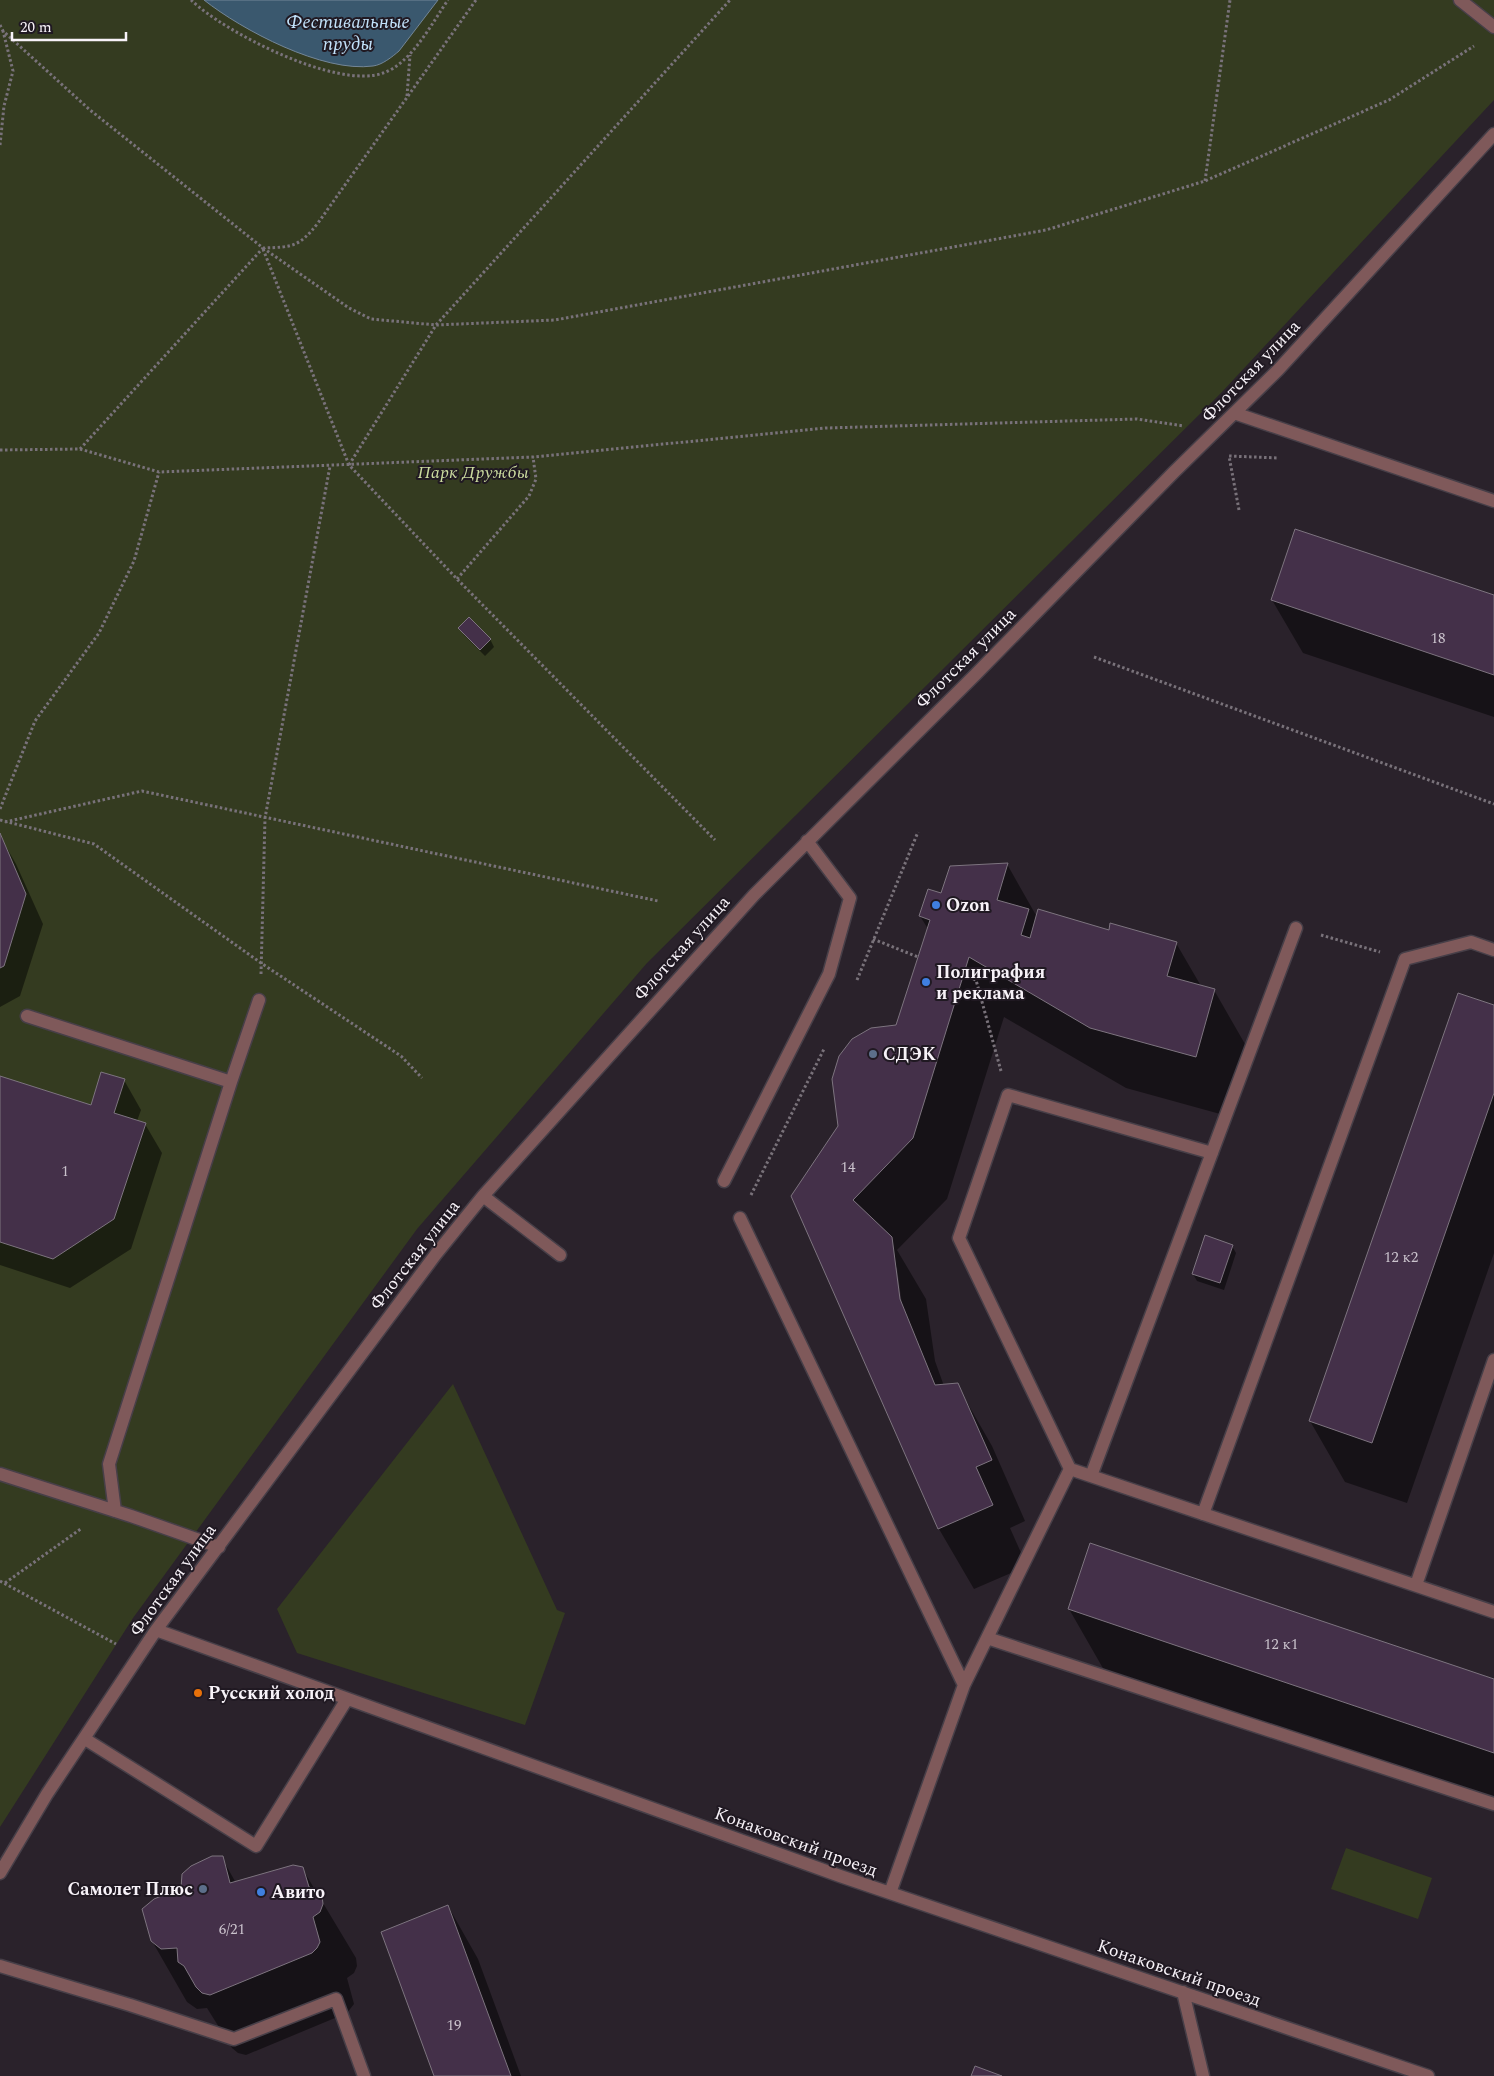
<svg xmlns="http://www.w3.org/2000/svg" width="1494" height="2076" font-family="Spectral,serif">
<rect width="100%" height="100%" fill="#2a222b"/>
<path fill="#343b20" d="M 0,0 L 1494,0 L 1494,100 L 1221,393 L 647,963 L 417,1229 L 133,1618 L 0,1827 Z
M 453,1384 L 557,1610 L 565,1613 L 525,1725 L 297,1653 L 277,1609 Z
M 1346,1848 L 1432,1878 L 1418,1919 L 1331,1889 Z"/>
<path fill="#3a586e" stroke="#738697" d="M 204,0 L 438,0 L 399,51 C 392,57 382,65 373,66 C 323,73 242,30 204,0 Z"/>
<path fill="#0007" fill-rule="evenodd" d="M 1494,597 L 1494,717 L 1303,653 L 1272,600 Z
M 460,628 L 490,639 L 494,647 L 485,656 L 464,635 Z
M 0,836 L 16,864 L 43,924 L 20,996 L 0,1007 Z
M 1007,864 L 1037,917 L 1110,932 L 1176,943 L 1201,986 L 1214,990 L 1249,1051 L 1231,1117 L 1126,1088 L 1004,1017 L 947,1199 L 897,1250 L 926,1299 L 935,1361 L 944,1386 L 957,1385 L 992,1446 L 1025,1521 L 1010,1528 L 1027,1566 L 974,1589 L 939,1529 L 792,1196 L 840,1127 L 897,1026 L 928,929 L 920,916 L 942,894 ZM 894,1265 L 897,1268 L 902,1305 L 900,1306 Z
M 1494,1007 L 1494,1253 L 1407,1503 L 1345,1482 L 1310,1421 Z
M 0,1077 L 91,1107 L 124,1080 L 141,1110 L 137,1121 L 145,1124 L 162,1153 L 131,1249 L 70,1288 L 0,1265 Z
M 1232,1246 L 1236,1253 L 1224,1290 L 1197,1281 L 1193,1274 Z
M 1069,1609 L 1494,1681 L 1494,1801 L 1104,1670 Z
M 222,1858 L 236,1883 L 302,1868 L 356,1958 L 357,1966 L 354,1973 L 347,1978 L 354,2004 L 347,2013 L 246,2055 L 238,2053 L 232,2048 L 207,2008 L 197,2009 L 187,2002 L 152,1941 L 182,1888 Z
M 448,1906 L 478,1959 L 521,2076 L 435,2076 Z"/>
<path fill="#443049" stroke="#7d747f" d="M 1295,529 L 1494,595 L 1494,675 L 1271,600 Z
M 469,617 L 491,639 L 480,650 L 458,628 Z
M 0,833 L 26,894 L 4,966 L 0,968 Z
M 1008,863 L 997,900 L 1029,909 L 1021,935 L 1030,938 L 1038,909 L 1109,930 L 1110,923 L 1177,942 L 1167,976 L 1215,989 L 1196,1057 L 1090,1028 L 969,957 L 913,1138 L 853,1200 L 892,1237 L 900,1299 L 935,1385 L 958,1383 L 992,1460 L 976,1467 L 993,1505 L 938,1529 L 791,1196 L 838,1126 L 832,1079 L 839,1056 L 852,1039 L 871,1028 L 896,1025 L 930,920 L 919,916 L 928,889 L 941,893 L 950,866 Z
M 1458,993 L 1494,1005 L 1494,1093 L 1372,1443 L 1309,1421 Z
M 101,1072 L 125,1079 L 114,1113 L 146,1123 L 114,1219 L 53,1259 L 0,1242 L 0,1076 L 91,1105 Z
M 1205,1235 L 1233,1245 L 1220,1283 L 1192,1274 Z
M 1090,1543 L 1494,1679 L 1494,1753 L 1068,1609 Z
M 212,1856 L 223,1856 L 230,1883 L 293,1865 L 303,1867 L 309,1887 L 317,1890 L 322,1896 L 323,1904 L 320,1912 L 313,1917 L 320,1942 L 317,1948 L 312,1953 L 210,1995 L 202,1993 L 196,1987 L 184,1966 L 178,1962 L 177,1948 L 161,1949 L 151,1941 L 142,1909 L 154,1899 L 181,1888 L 182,1874 L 191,1866 Z
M 448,1905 L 511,2076 L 434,2076 L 398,1978 L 381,1932 Z
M 975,2066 L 1002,2076 L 971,2076 Z"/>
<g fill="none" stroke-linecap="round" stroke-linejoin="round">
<g stroke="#473f48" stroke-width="15">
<path id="minor" d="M 1460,0 L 1494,27
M 1234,413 L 1494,501
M 27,1016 L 231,1082
M 724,1181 L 829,974 L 850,898 L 807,841
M 483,1196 L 560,1255
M 740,1218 L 964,1685
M 1070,1469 L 1494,1612
M 0,1474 L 131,1516 L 219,1547
M 1091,1476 L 1296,928
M 115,1511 L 109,1464 L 231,1082 L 259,1000
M 1203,1514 L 1405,959 L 1471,942 L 1494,950
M 1416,1585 L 1494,1360
M 156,1630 L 840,1876 L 1428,2076
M 987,1638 L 1494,1804
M 85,1739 L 256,1846 L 347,1699
M 0,1873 L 47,1794 L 156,1630 L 436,1254 L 483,1196 L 754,895 L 975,675 L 1174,472 L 1278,370 L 1494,134
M 890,1893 L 964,1685 L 1070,1469 L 959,1238 L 1008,1095 L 1212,1153
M 0,1966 L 130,2005 L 234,2039 L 336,1999 L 364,2076
M 1183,1992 L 1203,2076"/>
</g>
<path stroke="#79727a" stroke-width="3" stroke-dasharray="2.5 2.5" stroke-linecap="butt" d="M 191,0 C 224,32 337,90 383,73 C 411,64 432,23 448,0
M 0,25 L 3,31 L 90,110 L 263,248 C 293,247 299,247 318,223 L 476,0
M 407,96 L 410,55
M 0,145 L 4,106 L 13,71 L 3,31
M 1205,181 L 1230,0
M 263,248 L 349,308 L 371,319 L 436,325 L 555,320 L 1046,230 L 1205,181 L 1389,100 L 1474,46
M 263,249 L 349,465 L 457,579 L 715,840
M 80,449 L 263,248
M 0,450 L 80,449 L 159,472 L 533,457 L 826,428 L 1137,419 L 1184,426
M 349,465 L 436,325 L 730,0
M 1239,510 L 1229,456 L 1279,458
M 457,579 L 529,496 L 536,479 L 533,457
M 1094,657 L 1494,804
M 0,809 L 35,721 L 99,633 L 134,561 L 159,472
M 0,820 L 94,844 L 261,963 L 401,1056 L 422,1078
M 5,822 L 142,791 L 658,901
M 1321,935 L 1380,952
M 873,939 L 918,957
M 261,974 L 265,818 L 330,466
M 964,975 L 976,980 L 1001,1071
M 857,980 L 918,832
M 751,1195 L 824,1049
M 0,1581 L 116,1644
M 5,1583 L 82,1528"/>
<use href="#minor" stroke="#7f595a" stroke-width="12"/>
</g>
<g fill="#3f7fe0" stroke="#201922" stroke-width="2">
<circle cx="936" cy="905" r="5"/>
<circle cx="926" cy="982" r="5"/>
<circle cx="261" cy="1892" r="5"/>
</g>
<g fill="#5c6f8a" stroke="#201922" stroke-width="2">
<circle cx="873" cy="1054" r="5"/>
<circle cx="203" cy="1889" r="5"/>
</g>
<circle fill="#e8710a" stroke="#201922" stroke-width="2" cx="198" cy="1693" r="5"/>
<g text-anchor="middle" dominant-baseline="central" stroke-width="4" stroke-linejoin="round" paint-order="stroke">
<g font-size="15" fill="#cac2cc">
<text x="1438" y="638">18</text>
<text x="848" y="1167">14</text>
<text x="65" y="1171">1</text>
<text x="1401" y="1257">12 к2</text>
<text x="1281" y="1644">12 к1</text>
<text x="232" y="1929">6/21</text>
<text x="454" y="2025">19</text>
</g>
<g font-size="18" fill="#f7f2f8" stroke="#201922">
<text transform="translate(1251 371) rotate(-46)">Флотская улица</text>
<text transform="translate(966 658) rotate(-45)">Флотская улица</text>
<text transform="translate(682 948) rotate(-48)">Флотская улица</text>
<text transform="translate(415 1255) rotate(-52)">Флотская улица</text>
<text transform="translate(173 1580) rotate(-54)">Флотская улица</text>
<text transform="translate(796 1842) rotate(20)">Конаковский проезд</text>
<text transform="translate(1179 1973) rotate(19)">Конаковский проезд</text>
</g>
<g font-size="18" font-style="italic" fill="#cada9e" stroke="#201922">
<text x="473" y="472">Парк Дружбы</text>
</g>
<g font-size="18" font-weight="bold" fill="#f7f2f8" stroke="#201922" text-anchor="start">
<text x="946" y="905">Ozon</text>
<text x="936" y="972">Полиграфия<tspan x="936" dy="21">и реклама</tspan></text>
<text x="883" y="1054">СДЭК</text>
<text x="208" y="1693">Русский холод</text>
<text x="193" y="1889" text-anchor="end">Самолет Плюс</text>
<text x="271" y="1892">Авито</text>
</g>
<g font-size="19" font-style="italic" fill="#c2e2fb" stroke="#201922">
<text x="348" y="22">Фестивальные<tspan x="348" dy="22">пруды</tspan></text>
</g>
</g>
<path d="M12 32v8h114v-8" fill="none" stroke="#f7f2f8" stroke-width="2.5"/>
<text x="20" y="32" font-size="15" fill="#f7f2f8" stroke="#201922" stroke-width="4" paint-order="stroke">20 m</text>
</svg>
